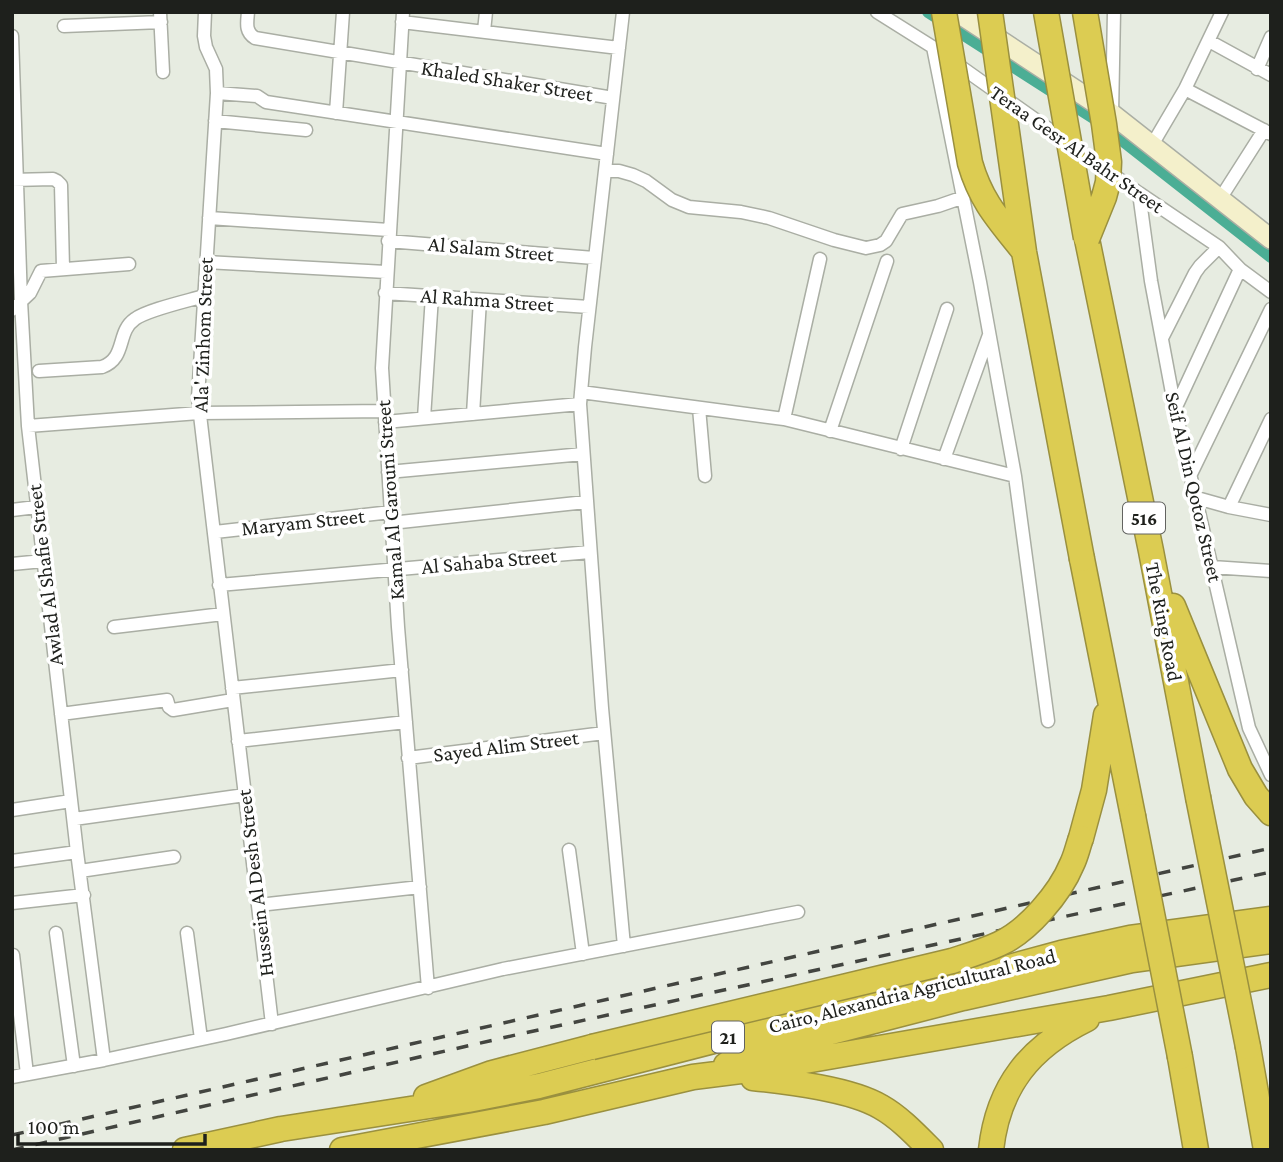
<svg xmlns="http://www.w3.org/2000/svg" width="1283" height="1162" font-family="'Crimson Pro',serif">
<rect width="100%" height="100%" fill="#e7ece1"/>
<g fill="none" stroke-linecap="round" stroke-linejoin="round">
<path stroke="#4bae95" stroke-width="12" d="M 928,12 L 1095,119 L 1271,257"/>
<g stroke="#aaaea4" stroke-width="15">
<path id="street" d="M 160,12 L 163,72
M 205,12 L 204,36 L 206,47 L 216,69 L 217,93 L 198,398 L 272,1024
M 248,12 C 247,23 245,32 255,38 L 613,98
M 403,12 L 382,368 L 398,627 L 428,988
M 623,12 L 585,347 L 580,404 L 602,708 L 624,946
M 877,12 L 939,51
M 402,22 L 619,48
M 64,26 L 161,22
M 484,31 L 486,12
M 12,36 L 21,301 L 28,426 L 77,852 L 104,1060
M 1209,41 L 1271,75
M 933,47 L 980,282 L 1015,476 L 1048,721
M 954,62 L 1139,193 L 1219,247 L 1240,269 L 1271,292
M 1257,69 L 1271,37
M 1185,89 L 1271,134
M 217,93 L 257,96 L 266,102 L 607,154
M 336,113 L 343,12
M 1112,114 L 1114,12
M 215,121 L 306,130
M 1152,145 L 1185,89 L 1222,12
M 605,171 L 619,171 L 633,175 L 646,181 L 672,200 L 689,207 L 741,212 L 769,218 L 834,240 L 866,248 L 880,245 L 886,241 L 902,214 L 938,206 L 964,197
M 12,180 L 53,179 L 57,181 L 61,185 L 63,268
M 1139,193 L 1151,281 L 1175,409 L 1249,728 L 1271,775
M 1220,199 L 1264,130
M 209,218 L 389,230
M 388,241 L 594,258
M 206,262 L 386,272
M 385,293 L 589,307
M 12,310 L 30,293 L 41,271 L 129,264
M 1162,338 L 1195,273 L 1200,266 L 1219,247
M 39,371 L 102,367 C 127,358 116,332 135,319 C 147,310 187,301 204,296
M 581,392 L 784,419 L 1015,476
M 699,408 L 705,476
M 1175,409 L 1240,269
M 473,414 L 480,300
M 424,418 L 432,296
M 784,419 L 820,259
M 385,422 L 580,404
M 28,426 L 199,413 L 384,411
M 830,431 L 887,261
M 901,449 L 947,309
M 944,459 L 989,335
M 388,472 L 583,454
M 1191,474 L 1271,309
M 1197,498 L 1229,507 L 1271,515
M 1229,507 L 1271,419
M 12,510 L 36,507
M 391,523 L 586,502
M 215,532 L 391,512
M 12,564 L 43,561
M 1212,567 L 1271,571
M 219,585 L 590,552
M 114,627 L 223,614
M 232,688 L 402,670
M 61,714 L 167,700 L 169,707 L 173,710 L 233,700
M 238,741 L 406,722
M 408,758 L 604,733
M 12,810 L 71,801
M 74,819 L 245,795
M 569,850 L 583,954
M 12,861 L 77,852
M 80,871 L 174,857
M 12,903 L 84,895
M 259,905 L 420,887
M 56,933 L 74,1066
M 187,933 L 201,1039
M 13,955 L 27,1074
M 12,1077 L 104,1060 L 226,1034 L 503,969 L 798,912"/>
</g>
<g stroke="#aaaea4" stroke-width="22">
<path id="secondary" d="M 957,12 L 1112,114 L 1271,239"/>
</g>
<g stroke="#9a903f" stroke-width="27">
<path id="highway" d="M 1087,239 L 1151,551 L 1198,797
M 1082,559 L 1133,816
M 1173,606 L 1240,769 L 1256,796 L 1271,813
M 1081,838 L 1094,790 L 1106,715
M 1248,1047 L 1266,1150
M 1180,1057 L 1196,1150
M 726,1065 L 734,1059 L 758,1051 L 963,998 L 1132,960 L 1271,941
M 753,1078 C 789,1082 851,1089 881,1107 C 899,1117 916,1135 931,1150
M 426,1097 L 492,1073 L 592,1047
M 185,1150 L 281,1129 L 468,1100 L 539,1086 L 818,1014 L 951,983 L 1061,953 L 1130,938 L 1271,919
M 342,1150 L 544,1112 L 693,1077 L 765,1068 L 1109,1008 L 1271,975
M 991,1150 C 998,1086 1030,1047 1087,1019"/>
</g>
<use href="#street" stroke="#fff" stroke-width="12"/>
<use href="#secondary" stroke="#f4f0cb" stroke-width="19"/>
<use href="#highway" stroke="#dccc52" stroke-width="24"/>
<path stroke="#434540" stroke-width="3.5" stroke-dasharray="12 12" stroke-linecap="butt" d="M 12,1135 L 1271,848
M 12,1150 L 520,1034 L 1271,872"/>
<g stroke="#9a903f" stroke-width="27" stroke-linecap="butt">
<path id="highway-bridge" d="M 944,12 L 970,163 C 981,201 998,219 1022,249
M 990,12 L 1024,252 L 1082,559
M 1046,12 L 1086,238
M 1085,12 L 1104,124 L 1109,162 L 1108,182 L 1104,197 L 1087,239
M 1198,797 L 1248,1047
M 1133,816 L 1180,1057
M 592,1047 L 952,961 C 967,956 984,951 999,944 C 1028,931 1060,893 1072,864 C 1076,856 1078,846 1081,838"/>
</g>
<use href="#highway-bridge" stroke="#dccc52" stroke-width="24"/>
</g>
<g text-anchor="middle" dominant-baseline="central" stroke-width="7" stroke-linejoin="round" paint-order="stroke">
<g fill="#fff" stroke="#626360" stroke-width="2">
<rect x="1123" y="502.5" width="42" height="31" rx="5"/>
<rect x="712" y="1021.5" width="32" height="31" rx="5"/>
</g>
<g font-size="19" font-weight="bold" fill="#1e201c">
<text x="1144" y="518">516</text>
<text x="728" y="1037">21</text>
</g>
<g font-size="21" fill="#1e201c" stroke="#fff">
<text transform="translate(507 81) rotate(9)">Khaled Shaker Street</text>
<text transform="translate(1077 149) rotate(35)">Teraa Gesr Al Bahr Street</text>
<text transform="translate(491 249) rotate(5)">Al Salam Street</text>
<text transform="translate(487 300) rotate(4)">Al Rahma Street</text>
<text transform="translate(203 335) rotate(-88)">Ala' Zinhom Street</text>
<text transform="translate(1194 487) rotate(77)">Seif Al Din Qotoz Street</text>
<text transform="translate(390 500) rotate(-94)">Kamal Al Garouni Street</text>
<text transform="translate(303 522) rotate(-6)">Maryam Street</text>
<text transform="translate(489 561) rotate(-5)">Al Sahaba Street</text>
<text transform="translate(45 575) rotate(-97)">Awlad Al Shafie Street</text>
<text transform="translate(1164 622) rotate(79)">The Ring Road</text>
<text transform="translate(506 746) rotate(-7)">Sayed Alim Street</text>
<text transform="translate(255 883) rotate(-97)">Hussein Al Desh Street</text>
<text transform="translate(912 991) rotate(-14)">Cairo, Alexandria Agricultural Road</text>
</g>
</g>
<rect width="1283" height="1162" fill="none" stroke="#1e201c" stroke-width="28"/>
<path d="M18 1134v10h187v-10" fill="none" stroke="#1e201c" stroke-width="3.5"/>
<text x="28" y="1134" font-size="21" fill="#1e201c" stroke="#ffffff" stroke-width="5" paint-order="stroke">100 m</text>
</svg>
